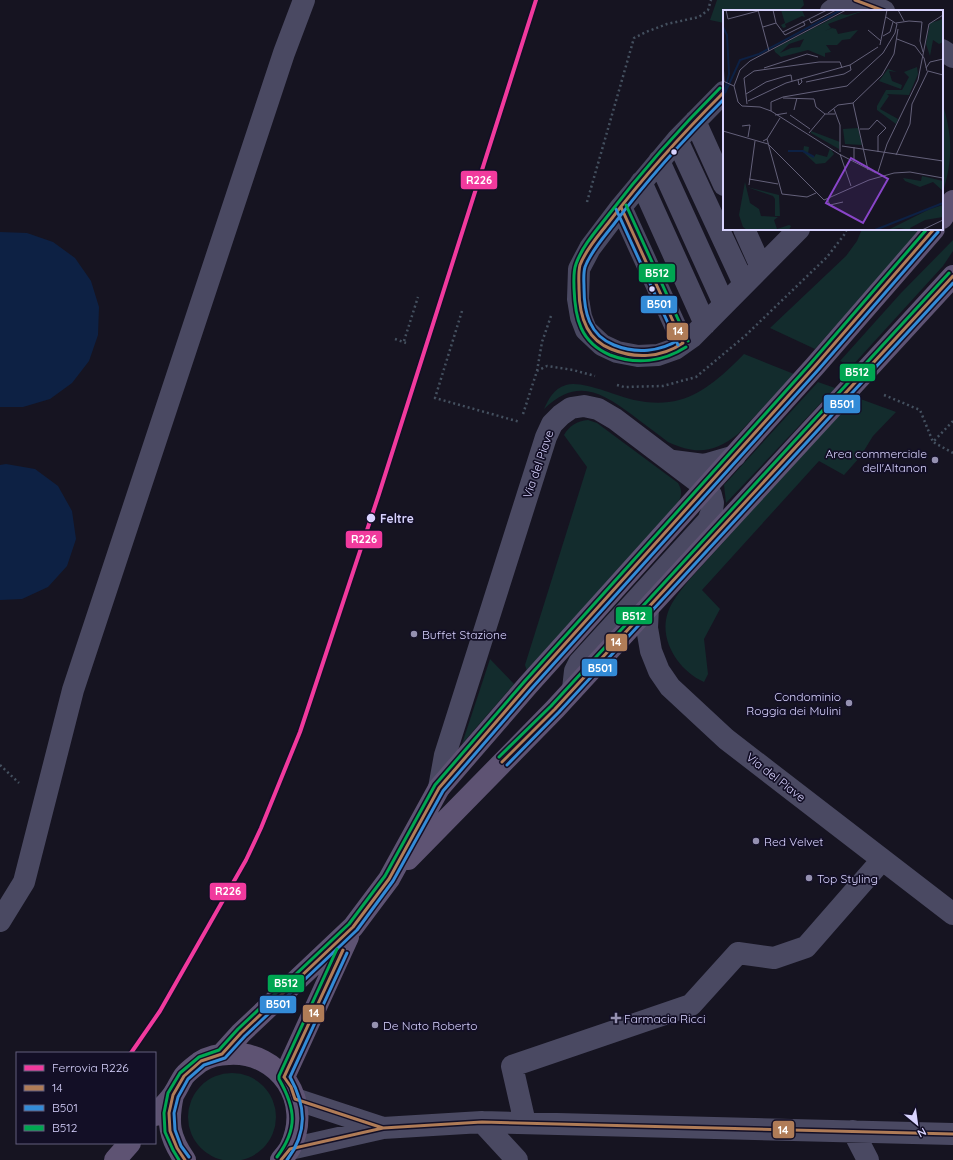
<svg xmlns="http://www.w3.org/2000/svg" width="953" height="1160" font-family="Quicksand,sans-serif">
<rect width="100%" height="100%" fill="#161421"/>
<path fill="#132c2d" d="M 717,0 L 803,0 L 804,5 L 798,11 L 724,11 L 724,23 L 710,20 Z
M 942,102 C 953,137 953,160 942,195 Z
M 862,229 L 921,229 L 815,349 L 770,328 L 846,256 L 857,241 Z
M 953,240 L 953,251 L 943,266 L 852,366 L 840,361 L 901,293 Z
M 744,354 L 794,374 L 738,434 C 714,453 696,455 668,442 C 656,433 643,423 631,414 C 600,391 576,378 544,409 C 549,399 553,389 566,385 C 582,380 616,396 634,400 C 648,403 665,404 679,400 C 704,394 726,372 744,354 Z
M 818,382 L 835,388 L 726,503 L 724,485 Z
M 855,397 L 896,412 L 873,436 L 860,457 L 844,475 L 819,461 L 702,590 L 720,609 L 704,639 L 708,674 L 704,682 C 679,671 658,640 668,612 C 672,600 682,589 690,579 Z
M 588,420 L 597,423 L 678,483 C 682,490 682,494 679,501 L 527,671 L 525,665 L 587,467 L 564,435 C 569,426 577,421 588,420 Z
M 490,659 L 514,684 L 462,744 Z
M188 1117a44 44 0 1 1 88 0a44 44 0 1 1-88 0Z"/>
<path fill="#0d2144" d="M 0,232 L 27,233 L 53,242 L 75,258 L 91,281 L 99,307 L 98,335 L 89,361 L 72,383 L 50,399 L 23,407 L 0,407 Z
M 6,464 L 35,469 L 58,486 L 72,511 L 76,539 L 67,566 L 48,587 L 22,599 L 0,600 L 0,465 Z"/>
<g fill="none" stroke-linecap="round" stroke-linejoin="round">
<path stroke="#44505f" stroke-width="2.5" stroke-dasharray="2 3" stroke-linecap="butt" d="M 587,202 L 634,38 L 646,32 L 667,24 L 699,17 L 708,10 L 711,0
M 462,311 L 435,398 L 520,422
M 395,339 L 406,343
M 404,341 L 418,297
M 537,371 L 542,342 L 551,316
M 617,385 L 624,387 L 663,386 L 696,377 L 745,336 L 827,257 L 844,235 L 847,229
M 884,395 L 920,410 L 933,442
M 523,414 L 537,371 L 547,366 L 573,370 L 595,376
M 953,421 L 933,442 L 953,453
M 0,765 L 19,783"/>
<path stroke="#4a4962" stroke-width="22" d="M 855,0 L 884,11
M 831,11 L 847,0
M 942,50 L 953,57
M 724,92 L 677,140 L 621,207 L 590,248 L 579,269 L 578,299 L 581,317 L 586,330 L 602,345 L 617,352 L 638,356 L 658,355 L 675,349 L 692,337 L 799,229
M 695,121 L 724,185
M 677,140 L 744,284
M 659,161 L 724,304
M 641,182 L 705,324
M 621,207 L 683,343
M 744,229 L 761,267
M 673,461 L 704,465 L 735,456
M 648,607 L 647,628 L 651,651 L 659,671 L 670,687 L 726,739 L 953,914
M 439,788 L 445,755 L 546,437 L 552,424 L 561,415 L 571,408 L 584,406 L 598,409 L 615,419 L 706,488 L 711,495 L 713,503 L 712,511 L 708,521 L 579,663 L 575,671 L 573,689
M 0,921 L 24,882 L 73,690 L 284,53 L 304,0
M 295,1099 L 383,1128
M 482,1122 L 517,1160
M 525,1123 L 512,1066 L 691,1005 L 738,953 L 774,958 L 806,947 L 882,860
M 853,1131 L 868,1160
M 290,1149 L 383,1128 L 482,1122 L 953,1134"/>
<path stroke="#5e5373" stroke-width="22" d="M 942,218 L 953,201
M 408,859 L 555,709 L 953,276
M 222,1054 L 241,1033 L 353,927 L 389,879 L 439,788 L 528,685 L 815,366 L 934,229
M 284,1077 L 348,937
M 173,1095 C 167,1123 169,1137 185,1160
M 155,1115 C 161,1109 168,1102 173,1095 C 177,1089 180,1082 184,1076 C 188,1071 195,1066 200,1062 C 208,1057 220,1054 229,1054 C 280,1051 313,1102 290,1148 C 288,1152 284,1156 281,1160
M 115,1160 L 130,1143"/>
<g stroke="#130f26" stroke-width="6">
<path id="bus-1" d="M 855,0 L 884,11
M 621,207 L 683,343 C 661,358 635,359 611,349 C 585,339 579,314 579,289 C 579,281 578,273 580,265 C 586,249 599,235 609,222 C 644,176 683,133 724,92
M 502,762 L 555,709 L 953,276
M 284,1077 L 343,950
M 284,1077 L 291,1087 L 295,1099 L 383,1128
M 185,1160 L 177,1148 L 170,1131 L 169,1113 L 173,1095 L 184,1076 L 201,1061 L 222,1054 L 241,1033 L 353,927 L 389,879 L 439,788 L 528,685 L 815,366 L 934,229
M 281,1160 L 290,1149 L 383,1128 L 482,1122 L 953,1134"/>
</g>
<g stroke="#130f26" stroke-width="6">
<path id="bus-2" d="M 616,209 L 678,345
M 680,339 C 660,352 636,354 614,345 C 589,335 584,312 584,288 C 584,281 583,274 585,267 C 591,251 604,237 614,224 C 647,180 685,138 724,99
M 507,765 L 559,712 L 953,283
M 189,1157 L 181,1146 L 175,1130 L 174,1113 L 178,1097 L 188,1079 L 204,1065 L 225,1058 L 245,1036 L 357,930 L 393,881 L 443,791 L 532,688 L 819,369 L 938,232
M 287,1160 C 308,1132 306,1106 290,1077 L 347,953"/>
</g>
<g stroke="#130f26" stroke-width="6">
<path id="bus-3" d="M 626,205 L 688,341
M 686,347 C 663,362 636,365 610,355 C 580,342 575,318 574,288 C 574,280 573,272 576,264 C 582,247 595,232 606,218 C 641,172 679,129 720,88
M 499,757 L 551,706 L 949,273
M 277,1157 C 298,1129 296,1109 279,1079 L 279,1076 L 337,949
M 179,1160 L 173,1150 L 165,1132 L 164,1113 L 168,1093 L 180,1073 L 199,1057 L 219,1050 L 238,1029 L 349,924 L 385,876 L 435,785 L 524,682 L 811,363 L 927,229"/>
</g>
<use href="#bus-1" stroke="#b07c57" stroke-width="3"/>
<use href="#bus-2" stroke="#338bd7" stroke-width="3"/>
<use href="#bus-3" stroke="#00a651" stroke-width="3"/>
<g stroke="#130f26" stroke-width="7">
<path id="rail-1" d="M 131,1053 L 160,1011 L 246,860 L 261,828 L 300,732 L 379,494 L 536,0"/>
</g>
<use href="#rail-1" stroke="#f13a9d" stroke-width="4"/>
</g>
<g fill="#d9d4ff" stroke="#130f26" stroke-width="1.5">
<circle cx="674" cy="152" r="3.5"/>
<circle cx="652" cy="289" r="3.5"/>
<circle cx="371" cy="518" r="5"/>
</g>
<g fill="#9591b1" stroke="#130f26" stroke-width="1.5">
<circle cx="935" cy="460" r="4"/>
<circle cx="414" cy="634" r="4"/>
<circle cx="849" cy="703" r="4"/>
<circle cx="756" cy="841" r="4"/>
<circle cx="809" cy="878" r="4"/>
<path d="M614 1012h4v4h4v4h-4v4h-4v-4h-4v-4h4z"/>
<circle cx="375" cy="1025" r="4"/>
</g>
<g text-anchor="middle" dominant-baseline="central" stroke-width="3.5" stroke-linejoin="round" paint-order="stroke">
<g font-size="12" fill="#d9d4ff" stroke="#130f26" text-anchor="start">
<text x="927" y="453" text-anchor="end">Area commerciale<tspan x="927" dy="14">dell'Altanon</tspan></text>
<text x="422" y="634">Buffet Stazione</text>
<text x="841" y="696" text-anchor="end">Condominio<tspan x="841" dy="14">Roggia dei Mulini</tspan></text>
<text x="764" y="841">Red Velvet</text>
<text x="817" y="878">Top Styling</text>
<text x="624" y="1018">Farmacia Ricci</text>
<text x="383" y="1025">De Nato Roberto</text>
</g>
<g font-size="12" fill="#d9d4ff" stroke="#130f26">
<text transform="translate(538 464) rotate(-71)">Via del Piave</text>
<text transform="translate(776 777) rotate(38)">Via del Piave</text>
</g>
<g font-size="12" font-weight="bold" fill="#d9d4ff" stroke="#130f26" text-anchor="start">
<text x="380" y="518">Feltre</text>
</g>
</g>
<g transform="translate(723 10)">
<rect width="220" height="220" fill="#161421"/>
<path d="M 58,0 L 79,0 L 82,7 L 79,6 L 62,14 L 63,17 L 60,18 L 58,15 L 62,13 ZM 140,1 L 105,14 L 108,18 L 102,21 L 109,18 L 113,19 L 115,24 L 135,20 L 127,29 L 119,30 L 114,35 L 103,35 L 108,42 L 102,43 L 102,47 L 85,40 L 58,47 L 52,42 L 51,39 L 58,35 L 118,4 L 124,5 ZM 81,29 L 77,37 L 68,38 L 57,43 L 66,34 ZM 220,9 L 220,32 L 216,34 L 210,30 L 207,46 L 203,34 L 207,13 ZM 194,57 L 195,64 L 186,85 L 164,84 L 166,86 L 157,99 L 175,109 L 173,114 L 154,100 L 154,96 L 163,80 L 179,80 L 186,67 L 181,62 ZM 165,59 L 174,62 L 166,61 L 169,71 L 179,75 L 178,79 L 156,71 ZM 135,118 L 139,135 L 122,134 L 120,119 ZM 88,121 L 117,132 L 116,139 L 88,123 ZM 81,136 L 86,137 L 85,144 L 91,147 L 93,144 L 104,147 L 107,138 L 111,144 L 102,153 L 93,154 L 80,142 ZM 199,166 L 220,171 L 220,181 L 210,172 L 197,177 L 182,171 L 180,168 L 198,171 ZM 22,172 L 27,193 L 36,199 L 38,206 L 55,207 L 51,210 L 54,219 L 66,215 L 68,216 L 66,220 L 24,220 L 20,217 L 16,205 ZM 24,177 L 56,185 L 57,206 L 52,206 L 52,189 L 50,186 ZM 220,195 L 220,207 L 202,210 L 187,218 L 188,220 L 176,218 L 165,220 L 207,199 Z" fill="#132c2d" fill-rule="evenodd"/>
<path fill="none" stroke="#0d2144" stroke-width="2" d="M 0,17 L 4,25 L 6,64 L 0,87M 2,83 L 17,50 L 36,44 L 118,0M 65,141 L 80,141 L 91,147M 152,220 L 220,193"/>
<path fill="none" stroke="#64617a" stroke-width="1" d="M 3,0 L 5,9 L 35,1M 35,0 L 46,41M 123,0 L 27,51 L 17,60 L 11,76 L 15,92 L 19,96 L 37,97 L 48,101 L 116,144 L 153,163M 175,0 L 181,11M 163,7 L 174,14M 86,9 L 88,13 L 113,0M 53,13 L 62,25 L 82,15 L 80,11M 173,13 L 186,11 L 199,12 L 197,31 L 200,42M 40,17 L 53,13 L 50,0M 145,20 L 158,31M 60,22 L 104,0M 160,26 L 167,22 L 170,12M 174,29 L 192,36 L 201,48 L 204,61M 157,35 L 164,0M 0,49 L 1,71M 41,58 L 84,44 L 95,47M 203,58 L 207,52 L 220,49M 205,61 L 220,65M 75,70 L 76,75 L 79,72 L 78,69M 0,71 L 11,76M 83,72 L 121,64 L 128,60 L 127,55M 23,84 L 43,72 L 63,66 L 68,65 L 69,71M 60,88 L 91,89 L 93,97 L 102,104M 25,91 L 63,73 L 127,55 L 155,37M 130,93 L 145,160M 24,94 L 21,68 L 31,61 L 96,52 L 117,52 L 119,58M 111,99 L 117,115 L 117,142M 71,100 L 74,88M 48,101 L 48,92 L 60,87 L 124,76 L 160,43 L 172,23 L 174,14M 105,103 L 115,95 L 130,93 L 159,65 L 171,44 L 175,19M 52,105 L 64,103M 67,105 L 87,119M 19,116 L 27,115 L 25,127M 137,119 L 146,119 L 154,110 L 163,118 L 155,126 L 155,142M 0,121 L 45,134 L 101,190 L 146,170 L 171,163 L 187,162 L 220,168M 86,123 L 102,104 L 112,104M 44,129 L 59,184 L 84,187 L 93,183M 40,131 L 44,129 L 57,108M 119,136 L 220,151M 117,144 L 128,176M 173,145 L 187,114 L 189,94 L 205,61M 131,151 L 131,137M 155,162 L 164,134 L 195,70 L 206,14 L 220,5M 26,169 L 55,174M 26,175 L 32,131M 104,189 L 107,195 L 120,192M 199,220 L 220,210"/>
<path fill="#8945c9" fill-opacity="0.15" stroke="#8945c9" stroke-width="2" d="M 128,148 L 165,169 L 140,213 L 103,193 Z"/>
<rect width="220" height="220" fill="none" stroke="#d9d4ff" stroke-width="2"/>
</g>
<g stroke="#130f26" stroke-width="1.5">
<rect x="460" y="170" width="38" height="20" rx="4" fill="#f13a9d"/>
<rect x="638" y="263" width="38" height="20" rx="4" fill="#00a651"/>
<rect x="640" y="295" width="38" height="19" rx="4" fill="#338bd7"/>
<rect x="666" y="322" width="23" height="19" rx="4" fill="#b07c57"/>
<rect x="839" y="363" width="37" height="19" rx="4" fill="#00a651"/>
<rect x="823" y="394" width="38" height="20" rx="4" fill="#338bd7"/>
<rect x="345" y="530" width="38" height="19" rx="4" fill="#f13a9d"/>
<rect x="615" y="606" width="38" height="19" rx="4" fill="#00a651"/>
<rect x="605" y="633" width="23" height="19" rx="4" fill="#b07c57"/>
<rect x="581" y="658" width="37" height="19" rx="4" fill="#338bd7"/>
<rect x="209" y="882" width="38" height="19" rx="4" fill="#f13a9d"/>
<rect x="267" y="974" width="38" height="19" rx="4" fill="#00a651"/>
<rect x="259" y="995" width="38" height="19" rx="4" fill="#338bd7"/>
<rect x="302" y="1004" width="23" height="19" rx="4" fill="#b07c57"/>
<rect x="772" y="1120" width="23" height="19" rx="4" fill="#b07c57"/>
</g>
<g font-size="11" text-anchor="middle" font-weight="bold" fill="#fff">
<text x="479" y="184">R226</text>
<text x="657" y="277">B512</text>
<text x="659" y="308">B501</text>
<text x="678" y="335">14</text>
<text x="857" y="376">B512</text>
<text x="842" y="408">B501</text>
<text x="364" y="543">R226</text>
<text x="634" y="620">B512</text>
<text x="616" y="646">14</text>
<text x="600" y="672">B501</text>
<text x="228" y="895">R226</text>
<text x="286" y="987">B512</text>
<text x="278" y="1008">B501</text>
<text x="314" y="1017">14</text>
<text x="783" y="1134">14</text>
</g>
<rect x="16" y="1052" width="140" height="92" fill="#130f26" stroke="#625e7d"/>
<rect x="24" y="1065" width="20" height="6" fill="#f13a9d" stroke="#625e7d"/>
<text x="52" y="1072" font-size="12" fill="#d9d4ff">Ferrovia R226</text>
<rect x="24" y="1085" width="20" height="6" fill="#b07c57" stroke="#625e7d"/>
<text x="52" y="1092" font-size="12" fill="#d9d4ff">14</text>
<rect x="24" y="1105" width="20" height="6" fill="#338bd7" stroke="#625e7d"/>
<text x="52" y="1112" font-size="12" fill="#d9d4ff">B501</text>
<rect x="24" y="1125" width="20" height="6" fill="#00a651" stroke="#625e7d"/>
<text x="52" y="1132" font-size="12" fill="#d9d4ff">B512</text>
<g transform="translate(917 1124) rotate(151)" stroke="#130f26" stroke-width="3" paint-order="stroke">
<path d="M0-3L7 15L0 10L-7 15Z" fill="#d9d4ff"/>
<text y="-6" font-size="11" font-weight="bold" text-anchor="middle" fill="#d9d4ff">N</text>
</g>
</svg>
